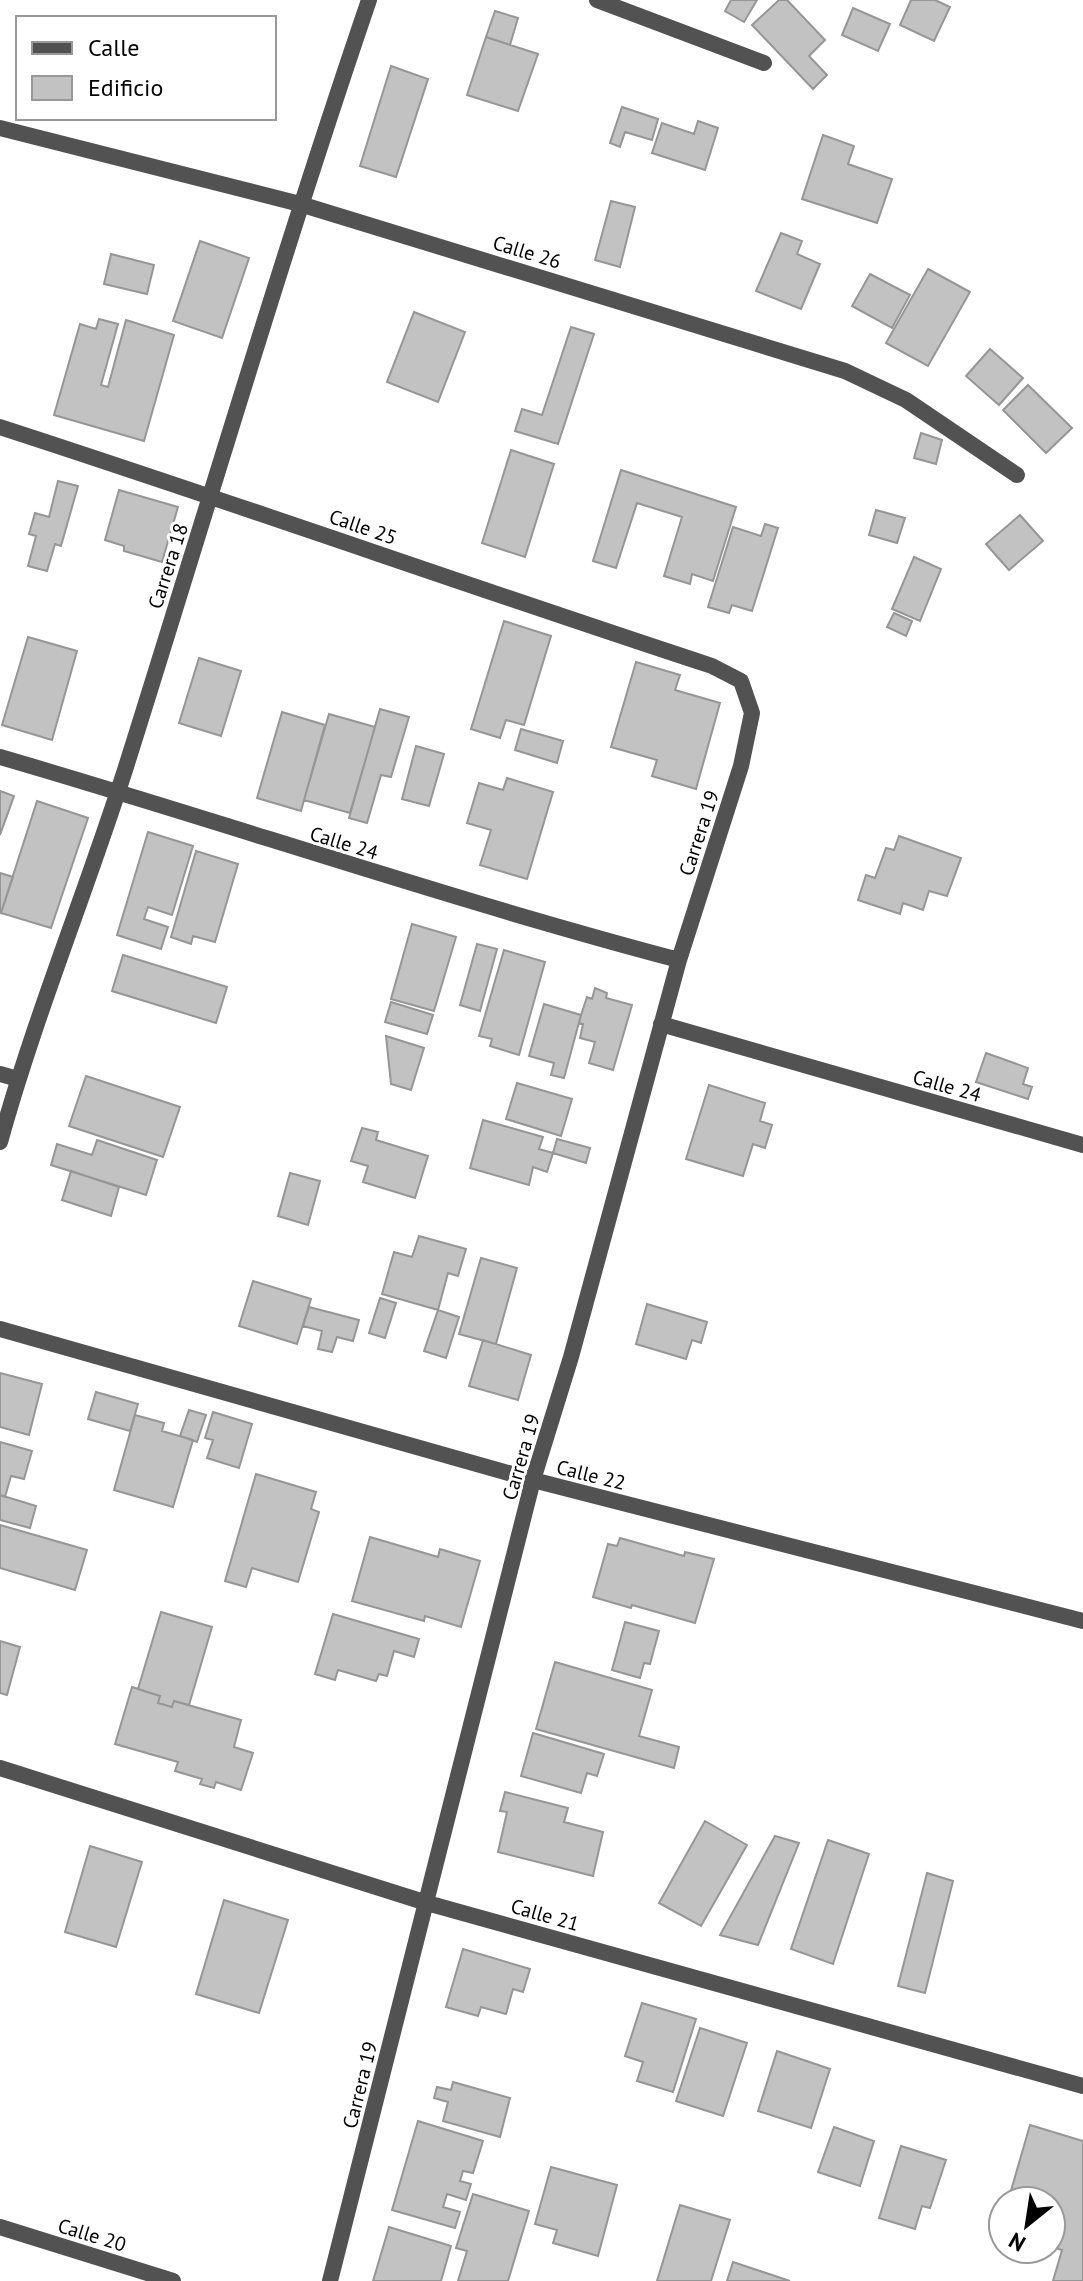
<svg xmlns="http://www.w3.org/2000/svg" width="1083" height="2281" font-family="'PT Sans',sans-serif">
<rect width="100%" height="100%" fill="#fff"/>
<path fill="#c2c2c2" stroke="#969696" stroke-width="2" d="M 731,0 L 757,0 L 744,22 L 725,11 Z
M 779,0 L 787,0 L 825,40 L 809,56 L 827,75 L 813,89 L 752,25 Z
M 911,0 L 935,0 L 950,7 L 934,41 L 900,25 Z
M 853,8 L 890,24 L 878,51 L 842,35 Z
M 495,11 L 518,18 L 510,45 L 486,37 Z
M 486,37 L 538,54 L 518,111 L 467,95 Z
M 391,66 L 428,79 L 396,177 L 360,166 Z
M 622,107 L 658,119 L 652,140 L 625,132 L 620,147 L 610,143 Z
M 698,121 L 718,128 L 705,170 L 652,153 L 662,123 L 694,134 Z
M 823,135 L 854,146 L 848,164 L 892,179 L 877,223 L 802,199 Z
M 611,201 L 635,207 L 620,267 L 595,260 Z
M 781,233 L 802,241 L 797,254 L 820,264 L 801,309 L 756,291 Z
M 200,241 L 249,258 L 222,338 L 173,321 Z
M 111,254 L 154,265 L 147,294 L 104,284 Z
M 928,269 L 970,292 L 928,366 L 886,343 Z
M 870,274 L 910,295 L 892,328 L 852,306 Z
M 414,312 L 465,332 L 438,402 L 387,382 Z
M 99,319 L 118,324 L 101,385 L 108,387 L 126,320 L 174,335 L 144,441 L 54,415 L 80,324 L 96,329 Z
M 571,327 L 594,334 L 558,444 L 515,431 L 522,409 L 542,415 Z
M 990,349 L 1023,378 L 999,405 L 966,376 Z
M 1028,385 L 1072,428 L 1046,453 L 1003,410 Z
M 921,433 L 942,440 L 936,464 L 914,458 Z
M 511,450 L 554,464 L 525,557 L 482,543 Z
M 621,470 L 736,507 L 713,581 L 692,574 L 690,584 L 664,576 L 682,517 L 637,503 L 616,568 L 593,561 Z
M 58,481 L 78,486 L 61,546 L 55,544 L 47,571 L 28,566 L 36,536 L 29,534 L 35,513 L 49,517 Z
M 119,490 L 178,507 L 162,562 L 124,551 L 124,546 L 105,540 Z
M 876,510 L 905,518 L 897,543 L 869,535 Z
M 1020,515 L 1043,541 L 1009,570 L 986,544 Z
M 765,524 L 778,528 L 752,611 L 732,605 L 729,613 L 708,607 L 733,527 L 761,536 Z
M 914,557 L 941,569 L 920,621 L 892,609 Z
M 894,613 L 912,621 L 906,636 L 887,627 Z
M 504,621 L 551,636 L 524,725 L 506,720 L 500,738 L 471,729 Z
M 28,637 L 77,651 L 52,740 L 2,725 Z
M 199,658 L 241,671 L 221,736 L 179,723 Z
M 636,662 L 680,675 L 675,690 L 720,703 L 696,789 L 652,776 L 657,760 L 611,747 Z
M 380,709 L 409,717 L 391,777 L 381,775 L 367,823 L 349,818 Z
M 282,712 L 325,725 L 301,811 L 257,798 Z
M 329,714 L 375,727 L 350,813 L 304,800 Z
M 521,729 L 563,741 L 557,763 L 515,750 Z
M 416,746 L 444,754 L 429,806 L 402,799 Z
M 507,778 L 553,792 L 527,879 L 480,865 L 491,830 L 467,823 L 479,783 L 503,790 Z
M 0,791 L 14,796 L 0,835 Z
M 37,801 L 88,818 L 51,928 L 1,913 Z
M 148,832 L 193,846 L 172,915 L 148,907 L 144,919 L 168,927 L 161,949 L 117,935 Z
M 899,836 L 961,858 L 947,896 L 929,891 L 923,910 L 903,903 L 900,914 L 858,900 L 866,875 L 875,878 L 886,848 L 894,850 Z
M 196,851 L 238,864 L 215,942 L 193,936 L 191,944 L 171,937 Z
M 0,873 L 13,877 L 1,913 L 0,912 Z
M 412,924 L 456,937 L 434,1011 L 391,999 Z
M 477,944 L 497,949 L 480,1011 L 460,1005 Z
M 504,950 L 545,962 L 519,1055 L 490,1046 L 492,1039 L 479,1036 Z
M 123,955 L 227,987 L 216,1023 L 112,991 Z
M 595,988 L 607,993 L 606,998 L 632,1005 L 613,1070 L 589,1063 L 595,1042 L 580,1038 L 583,1024 L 579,1023 L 581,1015 L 587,997 L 592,999 Z
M 391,1002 L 433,1015 L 427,1034 L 385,1022 Z
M 544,1004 L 581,1015 L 564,1078 L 551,1075 L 554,1063 L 529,1056 Z
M 386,1036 L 424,1048 L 411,1090 L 391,1084 Z
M 986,1053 L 1028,1068 L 1023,1084 L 1032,1087 L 1028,1099 L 976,1082 Z
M 86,1076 L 180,1107 L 163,1157 L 69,1126 Z
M 517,1083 L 572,1099 L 561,1136 L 506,1119 Z
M 709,1085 L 765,1103 L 760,1121 L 772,1125 L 765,1148 L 753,1144 L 743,1176 L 686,1159 Z
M 483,1120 L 543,1137 L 539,1149 L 553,1153 L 547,1172 L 533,1167 L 529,1185 L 470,1168 Z
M 362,1128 L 378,1132 L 376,1140 L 428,1156 L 415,1198 L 363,1182 L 368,1166 L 351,1161 Z
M 557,1139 L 590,1148 L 586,1163 L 553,1153 Z
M 97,1140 L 157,1160 L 146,1195 L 51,1165 L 57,1144 L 92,1155 Z
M 71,1171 L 119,1187 L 111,1216 L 62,1200 Z
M 290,1173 L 320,1181 L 308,1225 L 278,1216 Z
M 419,1236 L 466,1249 L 458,1276 L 448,1273 L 438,1310 L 382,1294 L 394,1252 L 412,1257 Z
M 481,1258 L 517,1268 L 496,1344 L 459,1334 Z
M 253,1281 L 311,1299 L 297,1344 L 239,1326 Z
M 380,1298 L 396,1303 L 385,1338 L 369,1333 Z
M 647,1304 L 707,1322 L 701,1343 L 692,1340 L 686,1359 L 636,1344 Z
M 309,1307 L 359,1320 L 353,1341 L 337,1337 L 332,1352 L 318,1349 L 322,1331 L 303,1326 Z
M 438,1310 L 459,1317 L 446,1358 L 424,1351 Z
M 483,1340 L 531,1355 L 518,1400 L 469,1386 Z
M 0,1373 L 42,1384 L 29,1435 L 0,1427 Z
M 96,1392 L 138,1404 L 130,1431 L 88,1419 Z
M 189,1410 L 206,1415 L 197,1442 L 180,1436 Z
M 213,1412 L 252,1424 L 239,1468 L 207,1458 L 213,1440 L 205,1438 Z
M 135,1415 L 164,1423 L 162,1431 L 193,1440 L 173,1507 L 114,1490 Z
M 0,1442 L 32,1451 L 24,1479 L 11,1476 L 5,1497 L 0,1495 Z
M 256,1474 L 316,1492 L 311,1509 L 319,1512 L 298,1582 L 252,1568 L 246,1587 L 225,1581 Z
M 0,1495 L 36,1506 L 30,1528 L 0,1520 Z
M 0,1525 L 87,1550 L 75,1590 L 0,1568 Z
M 370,1537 L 438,1557 L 440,1549 L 480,1561 L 461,1627 L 425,1616 L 424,1621 L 352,1601 Z
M 620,1538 L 684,1556 L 685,1552 L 714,1559 L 695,1623 L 632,1605 L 631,1608 L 593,1597 L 608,1544 L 617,1546 Z
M 161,1612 L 212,1627 L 189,1705 L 174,1701 L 172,1707 L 158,1703 L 160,1696 L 138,1689 Z
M 333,1614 L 419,1639 L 414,1657 L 394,1651 L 387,1676 L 379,1674 L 376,1681 L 338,1670 L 335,1680 L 315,1674 Z
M 625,1622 L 659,1631 L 650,1664 L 644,1663 L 640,1678 L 612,1670 Z
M 0,1641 L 20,1647 L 7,1695 L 0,1693 Z
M 555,1662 L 652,1690 L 639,1736 L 679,1747 L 674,1768 L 536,1729 Z
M 132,1687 L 160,1696 L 158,1703 L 172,1707 L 174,1701 L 241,1720 L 234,1747 L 253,1753 L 241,1790 L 216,1782 L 214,1788 L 200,1784 L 202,1779 L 175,1771 L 178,1762 L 115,1744 Z
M 533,1733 L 604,1754 L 597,1776 L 587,1773 L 581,1793 L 521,1776 Z
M 505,1792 L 568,1808 L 564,1822 L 603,1832 L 593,1876 L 498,1852 L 507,1812 L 500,1811 Z
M 705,1821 L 747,1845 L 701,1926 L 659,1903 Z
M 775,1836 L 799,1843 L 758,1945 L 720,1935 Z
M 828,1840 L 869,1854 L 833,1964 L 791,1949 Z
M 90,1846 L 142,1862 L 116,1947 L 65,1932 Z
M 927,1873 L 953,1881 L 925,1993 L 898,1986 Z
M 224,1900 L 288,1920 L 259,2013 L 196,1994 Z
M 463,1949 L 530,1969 L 523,1992 L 513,1989 L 506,2014 L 481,2007 L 478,2016 L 446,2007 Z
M 642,2003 L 696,2019 L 673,2092 L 637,2081 L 643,2062 L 625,2056 Z
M 700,2028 L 747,2043 L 723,2116 L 676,2101 Z
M 777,2051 L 830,2069 L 811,2128 L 758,2111 Z
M 453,2082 L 510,2098 L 500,2137 L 443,2121 L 448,2102 L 434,2098 L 437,2087 L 451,2090 Z
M 418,2121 L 483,2141 L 473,2173 L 463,2171 L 460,2181 L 471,2184 L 466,2200 L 447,2194 L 443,2207 L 460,2212 L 455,2228 L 392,2210 Z
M 1030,2125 L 1083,2141 L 1083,2281 L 1053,2281 L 1062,2250 L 1051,2247 L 1051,2201 L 1008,2201 Z
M 834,2127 L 874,2141 L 860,2186 L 818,2172 Z
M 901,2146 L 946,2160 L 930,2208 L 922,2206 L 915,2229 L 879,2218 Z
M 551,2167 L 617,2185 L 598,2256 L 553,2243 L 557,2230 L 535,2224 Z
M 473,2194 L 529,2211 L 508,2281 L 458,2281 L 467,2251 L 456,2248 Z
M 680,2205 L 730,2220 L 711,2281 L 657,2281 Z
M 389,2227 L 451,2246 L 441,2281 L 373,2281 Z
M 733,2262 L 790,2281 L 727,2281 Z"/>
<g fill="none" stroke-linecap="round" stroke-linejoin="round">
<path stroke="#525252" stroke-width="16" d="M 597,0 L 764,63
M 0,128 L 300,204 L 845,371 L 906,400 L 1017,475
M 0,427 C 238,504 474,588 712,666 L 741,681 L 752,713 L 741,766 L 679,960 L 571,1357 L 533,1480 L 330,2281
M 0,757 C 227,823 451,900 679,960
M 661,1024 L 1083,1145
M 0,1074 L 18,1079
M 0,1142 C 35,1016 85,895 125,770 C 206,513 282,255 369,0
M 0,1329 L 533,1480 L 1083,1621
M 0,1768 L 427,1903 L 1083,2086
M 0,2227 L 173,2281"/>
</g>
<g text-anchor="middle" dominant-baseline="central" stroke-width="6" stroke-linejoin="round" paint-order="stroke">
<g font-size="20" fill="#000" stroke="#fff">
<text transform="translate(527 252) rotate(17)">Calle 26</text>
<text transform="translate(363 527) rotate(19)">Calle 25</text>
<text transform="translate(168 566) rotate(-72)">Carrera 18</text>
<text transform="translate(699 833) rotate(-72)">Carrera 19</text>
<text transform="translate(344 843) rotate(17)">Calle 24</text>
<text transform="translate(947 1086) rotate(16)">Calle 24</text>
<text transform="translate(521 1457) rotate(-74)">Carrera 19</text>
<text transform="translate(591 1475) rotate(14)">Calle 22</text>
<text transform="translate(545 1915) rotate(16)">Calle 21</text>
<text transform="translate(360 2085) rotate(-76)">Carrera 19</text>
<text transform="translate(92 2235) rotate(17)">Calle 20</text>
</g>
</g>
<rect x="16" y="16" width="260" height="104" fill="#ffffff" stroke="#999999" stroke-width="2"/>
<rect x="32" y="42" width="40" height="12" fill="#525252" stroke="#999999" stroke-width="2"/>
<text x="88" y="56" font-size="24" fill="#000000">Calle</text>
<rect x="32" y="76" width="40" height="24" fill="#c2c2c2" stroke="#999999" stroke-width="2"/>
<text x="88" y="96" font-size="24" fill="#000000">Edificio</text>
<g transform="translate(1027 2225) rotate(210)"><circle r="38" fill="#ffffff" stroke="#999999" stroke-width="2"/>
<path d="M0-6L14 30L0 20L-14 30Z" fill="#000000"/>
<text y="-12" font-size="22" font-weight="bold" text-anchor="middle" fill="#000000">N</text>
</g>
</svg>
